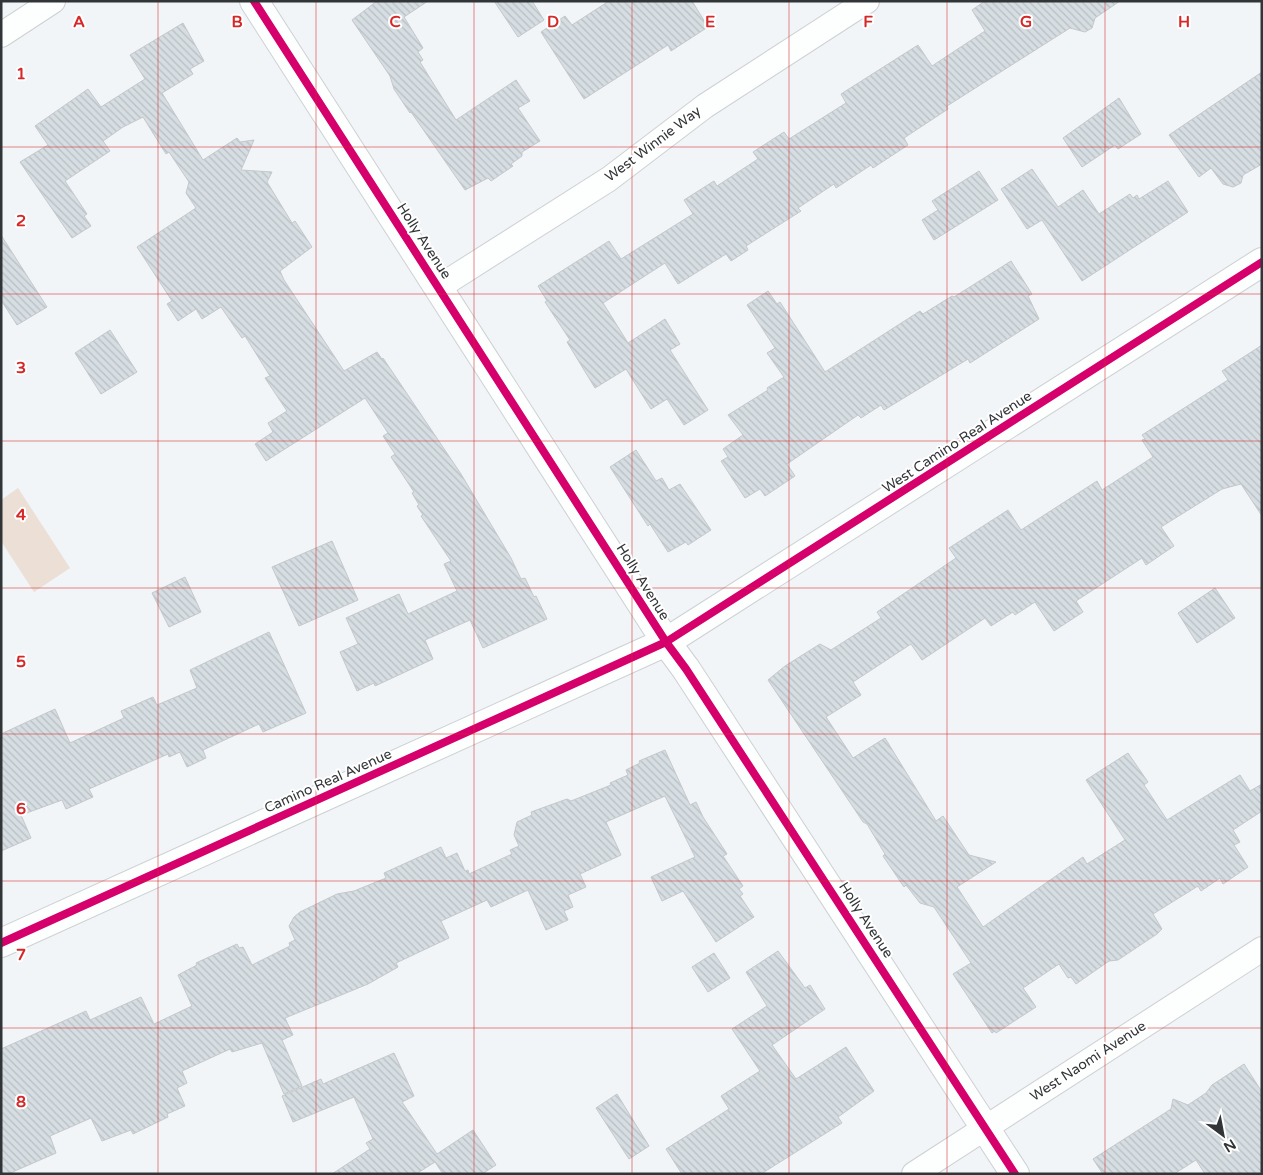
<svg xmlns="http://www.w3.org/2000/svg" width="1263" height="1175" font-family="'Varela Round',sans-serif">
<defs>
<pattern id="building-back-hatch" width="6" height="6" patternUnits="userSpaceOnUse" patternTransform="scale(1.25)"><rect width="6" height="6" fill="#d6dee3"/><path d="M-1 5l2 2M0 0l6 6M5-1l2 2" fill="none" stroke="#b8bfc3"/></pattern>
</defs>
<rect width="100%" height="100%" fill="#f1f5f8"/>
<path fill="#ebdfd6" d="M 18,488 L 70,568 L 34,592 L 1,541 L 1,500 Z"/>
<path fill="url(#building-back-hatch)" stroke="#c5c8cb" d="M 377,1 L 428,1 L 404,17 L 423,48 L 418,52 L 423,60 L 420,62 L 456,120 L 516,80 L 530,101 L 518,108 L 540,141 L 522,152 L 522,156 L 511,164 L 513,166 L 491,181 L 488,178 L 465,190 L 411,112 L 410,113 L 394,89 L 390,76 L 352,20 Z
M 494,1 L 532,1 L 544,20 L 518,37 Z
M 609,1 L 692,1 L 708,27 L 671,51 L 668,45 L 584,99 L 541,32 L 565,16 L 572,25 Z
M 985,1 L 1120,1 L 1095,18 L 1092,28 L 1085,32 L 1070,28 L 947,106 L 948,109 L 904,138 L 908,145 L 873,168 L 871,165 L 836,188 L 834,184 L 798,208 L 801,211 L 746,246 L 748,250 L 731,261 L 726,254 L 678,284 L 665,263 L 603,303 L 628,343 L 665,319 L 680,344 L 670,350 L 708,410 L 684,425 L 667,399 L 651,409 L 626,369 L 595,388 L 567,342 L 570,340 L 545,302 L 547,301 L 538,286 L 609,241 L 621,259 L 693,214 L 684,200 L 714,181 L 717,186 L 758,159 L 753,152 L 784,132 L 789,139 L 846,103 L 841,94 L 918,45 L 932,66 L 985,31 L 972,10 Z
M 183,23 L 204,61 L 190,69 L 193,74 L 162,93 L 203,160 L 237,138 L 240,142 L 254,140 L 241,170 L 272,172 L 267,182 L 292,223 L 295,221 L 312,247 L 280,271 L 284,280 L 344,371 L 377,352 L 382,359 L 383,358 L 461,474 L 511,558 L 521,579 L 525,578 L 534,597 L 536,596 L 547,619 L 483,648 L 470,620 L 425,640 L 433,659 L 375,686 L 374,683 L 357,691 L 340,652 L 358,644 L 346,618 L 399,594 L 408,614 L 457,591 L 444,564 L 451,561 L 421,516 L 423,515 L 417,506 L 419,505 L 412,493 L 414,492 L 391,457 L 395,454 L 383,436 L 388,433 L 365,398 L 266,461 L 255,444 L 273,432 L 268,423 L 287,411 L 265,378 L 270,376 L 245,336 L 242,338 L 221,307 L 202,319 L 196,309 L 178,321 L 167,304 L 172,301 L 137,247 L 196,208 L 186,193 L 189,182 L 169,152 L 166,154 L 143,117 L 123,127 L 103,141 L 110,151 L 65,181 L 87,214 L 84,216 L 91,226 L 72,238 L 20,162 L 48,145 L 35,126 L 88,89 L 101,107 L 145,79 L 130,55 Z
M 1262,72 L 1262,164 L 1243,175 L 1241,183 L 1233,187 L 1223,184 L 1211,168 L 1199,177 L 1169,135 Z
M 1119,98 L 1141,134 L 1118,149 L 1115,145 L 1082,167 L 1063,138 Z
M 1032,169 L 1058,207 L 1083,190 L 1099,214 L 1130,194 L 1133,198 L 1137,195 L 1139,199 L 1168,181 L 1188,212 L 1082,281 L 1042,220 L 1027,229 L 1001,189 Z
M 979,171 L 998,200 L 934,240 L 922,220 L 938,210 L 932,201 Z
M 1,235 L 47,307 L 17,325 L 1,300 Z
M 1011,261 L 1032,294 L 1028,296 L 1039,319 L 970,363 L 968,359 L 884,410 L 881,405 L 861,418 L 858,415 L 787,464 L 795,476 L 765,496 L 760,489 L 745,498 L 721,461 L 728,457 L 723,449 L 743,435 L 728,415 L 768,390 L 767,388 L 784,377 L 767,353 L 775,348 L 747,305 L 768,291 L 777,304 L 780,302 L 825,372 L 920,311 L 923,314 L 952,296 L 954,297 Z
M 110,330 L 137,372 L 101,394 L 75,353 Z
M 1262,345 L 1262,516 L 1241,484 L 1222,489 L 1161,527 L 1174,546 L 1146,565 L 1142,558 L 1076,601 L 1083,612 L 1054,631 L 1035,602 L 1015,615 L 1013,612 L 991,626 L 985,618 L 922,660 L 911,644 L 853,682 L 861,695 L 826,717 L 853,758 L 885,738 L 936,821 L 943,816 L 969,855 L 996,862 L 957,887 L 983,927 L 1083,857 L 1087,864 L 1125,840 L 1086,780 L 1128,753 L 1148,782 L 1144,785 L 1167,820 L 1240,775 L 1250,791 L 1262,784 L 1262,811 L 1233,830 L 1240,842 L 1234,845 L 1248,867 L 1223,884 L 1220,878 L 1201,891 L 1198,886 L 1153,914 L 1162,929 L 1157,934 L 1118,960 L 1109,961 L 1076,984 L 1071,977 L 1068,978 L 1059,964 L 1023,988 L 1036,1007 L 996,1033 L 995,1031 L 992,1033 L 953,974 L 971,963 L 934,907 L 920,903 L 906,885 L 904,887 L 883,856 L 885,854 L 867,824 L 863,822 L 768,680 L 785,666 L 820,644 L 831,650 L 881,618 L 877,612 L 956,558 L 949,548 L 1008,510 L 1021,530 L 1097,481 L 1102,490 L 1153,457 L 1142,440 L 1145,439 L 1142,435 L 1228,380 L 1222,371 Z
M 636,450 L 656,481 L 662,478 L 669,490 L 680,484 L 711,530 L 688,545 L 686,542 L 668,552 L 650,524 L 648,526 L 610,467 Z
M 332,541 L 358,600 L 299,626 L 272,567 Z
M 185,577 L 201,612 L 169,627 L 152,593 Z
M 1215,588 L 1235,618 L 1197,643 L 1178,613 Z
M 269,632 L 306,713 L 263,732 L 259,724 L 203,750 L 206,758 L 187,767 L 180,752 L 169,757 L 168,754 L 89,789 L 93,797 L 66,809 L 62,800 L 21,815 L 31,838 L 1,851 L 1,734 L 55,709 L 70,743 L 124,718 L 121,711 L 153,697 L 157,705 L 197,688 L 190,670 Z
M 665,750 L 690,805 L 696,802 L 703,817 L 727,854 L 723,856 L 743,886 L 739,889 L 743,894 L 740,896 L 754,917 L 716,942 L 683,891 L 662,901 L 651,877 L 695,857 L 665,796 L 606,822 L 621,855 L 580,874 L 586,887 L 568,895 L 573,907 L 564,911 L 568,920 L 546,930 L 528,890 L 491,907 L 487,900 L 441,921 L 449,938 L 396,963 L 398,967 L 368,984 L 285,1018 L 293,1035 L 282,1040 L 302,1086 L 284,1094 L 262,1043 L 232,1052 L 230,1049 L 182,1071 L 187,1083 L 177,1088 L 185,1106 L 167,1114 L 168,1117 L 133,1134 L 131,1130 L 102,1141 L 91,1118 L 50,1136 L 56,1153 L 8,1174 L 1,1174 L 1,1049 L 86,1011 L 90,1020 L 141,997 L 154,1024 L 192,1006 L 178,975 L 197,965 L 196,963 L 237,944 L 239,948 L 243,947 L 252,965 L 290,946 L 289,943 L 295,940 L 289,926 L 294,917 L 300,912 L 337,894 L 354,891 L 386,878 L 384,873 L 441,847 L 446,858 L 457,853 L 465,871 L 468,870 L 469,874 L 512,854 L 510,850 L 519,846 L 514,835 L 517,822 L 532,815 L 531,812 L 567,799 L 571,801 L 611,785 L 610,783 L 628,775 L 626,770 L 640,763 L 639,761 Z
M 778,951 L 805,988 L 810,985 L 825,1009 L 772,1045 L 796,1079 L 846,1047 L 874,1091 L 838,1117 L 842,1123 L 761,1174 L 682,1174 L 666,1149 L 729,1109 L 721,1096 L 760,1071 L 732,1029 L 767,1006 L 746,972 Z
M 714,953 L 730,978 L 708,992 L 692,967 Z
M 394,1053 L 414,1096 L 402,1102 L 437,1154 L 473,1130 L 496,1165 L 482,1174 L 443,1174 L 435,1162 L 416,1174 L 332,1174 L 370,1149 L 366,1143 L 373,1139 L 354,1097 L 293,1122 L 282,1096 L 321,1079 L 323,1084 Z
M 1244,1064 L 1262,1092 L 1262,1174 L 1205,1174 L 1196,1160 L 1174,1174 L 1103,1174 L 1093,1159 L 1171,1109 L 1173,1099 L 1188,1105 L 1206,1093 L 1212,1085 Z
M 617,1094 L 649,1146 L 629,1159 L 596,1108 Z"/>
<g fill="none" stroke-linecap="round" stroke-linejoin="round">
<g stroke="#ced1d3" stroke-width="26">
<path id="street" d="M 1,35 L 53,1
M 439,287 L 609,179 L 705,106 L 867,1
M 914,1174 L 1262,949"/>
</g>
<g stroke="#ced1d3" stroke-width="30">
<path id="secondary" d="M 254,1 L 666,642 L 686,669 L 1015,1174
M 1,943 L 666,642 L 1262,262"/>
</g>
<use href="#street" stroke="#fdfefe" stroke-width="24"/>
<use href="#secondary" stroke="#fdfefe" stroke-width="28"/>
<g stroke="#fff" stroke-width="11">
<path id="cycleway" d="M 254,1 L 666,642 L 686,669 L 1015,1174
M 1,943 L 666,642 L 1262,262"/>
</g>
<use href="#cycleway" stroke="#d6006c" stroke-width="8"/>
</g>
<path fill="none" stroke="#d62828" stroke-width="1" stroke-opacity="0.55" d="M 158,1 L 158,1174M 316,1 L 316,1174M 474,1 L 474,1174M 632,1 L 632,1174M 789,1 L 789,1174M 947,1 L 947,1174M 1105,1 L 1105,1174M 1,147 L 1262,147M 1,294 L 1262,294M 1,441 L 1262,441M 1,588 L 1262,588M 1,734 L 1262,734M 1,881 L 1262,881M 1,1028 L 1262,1028"/>
<g text-anchor="middle" dominant-baseline="central" stroke-width="4" stroke-linejoin="round" paint-order="stroke">
<g font-size="14" fill="#323537" stroke="#fff">
<text transform="translate(653 144) rotate(-37)">West Winnie Way</text>
<text transform="translate(424 241) rotate(57)">Holly Avenue</text>
<text transform="translate(957 442) rotate(-33)">West Camino Real Avenue</text>
<text transform="translate(643 582) rotate(58)">Holly Avenue</text>
<text transform="translate(328 781) rotate(-24)">Camino Real Avenue</text>
<text transform="translate(866 920) rotate(57)">Holly Avenue</text>
<text transform="translate(1088 1061) rotate(-33)">West Naomi Avenue</text>
</g>
</g>
<g font-size="16" text-anchor="middle" font-weight="bold" fill="#d62828" stroke="#fff" stroke-width="4" stroke-linejoin="round" paint-order="stroke">
<text x="79" y="27">A</text>
<text x="237" y="27">B</text>
<text x="395" y="27">C</text>
<text x="553" y="27">D</text>
<text x="710" y="27">E</text>
<text x="868" y="27">F</text>
<text x="1026" y="27">G</text>
<text x="1184" y="27">H</text>
<text x="21" y="79">1</text>
<text x="21" y="226">2</text>
<text x="21" y="373">3</text>
<text x="21" y="520">4</text>
<text x="21" y="667">5</text>
<text x="21" y="814">6</text>
<text x="21" y="960">7</text>
<text x="21" y="1107">8</text>
</g>
<rect width="1263" height="1175" fill="none" stroke="#323537" stroke-width="5"/>
<g transform="translate(1223 1135) rotate(148)" stroke="#ffffff" stroke-width="4" paint-order="stroke">
<path d="M0-4L9 19L0 12L-9 19Z" fill="#323537"/>
<text y="-8" font-size="14" font-weight="bold" text-anchor="middle" fill="#323537">N</text>
</g>
</svg>
